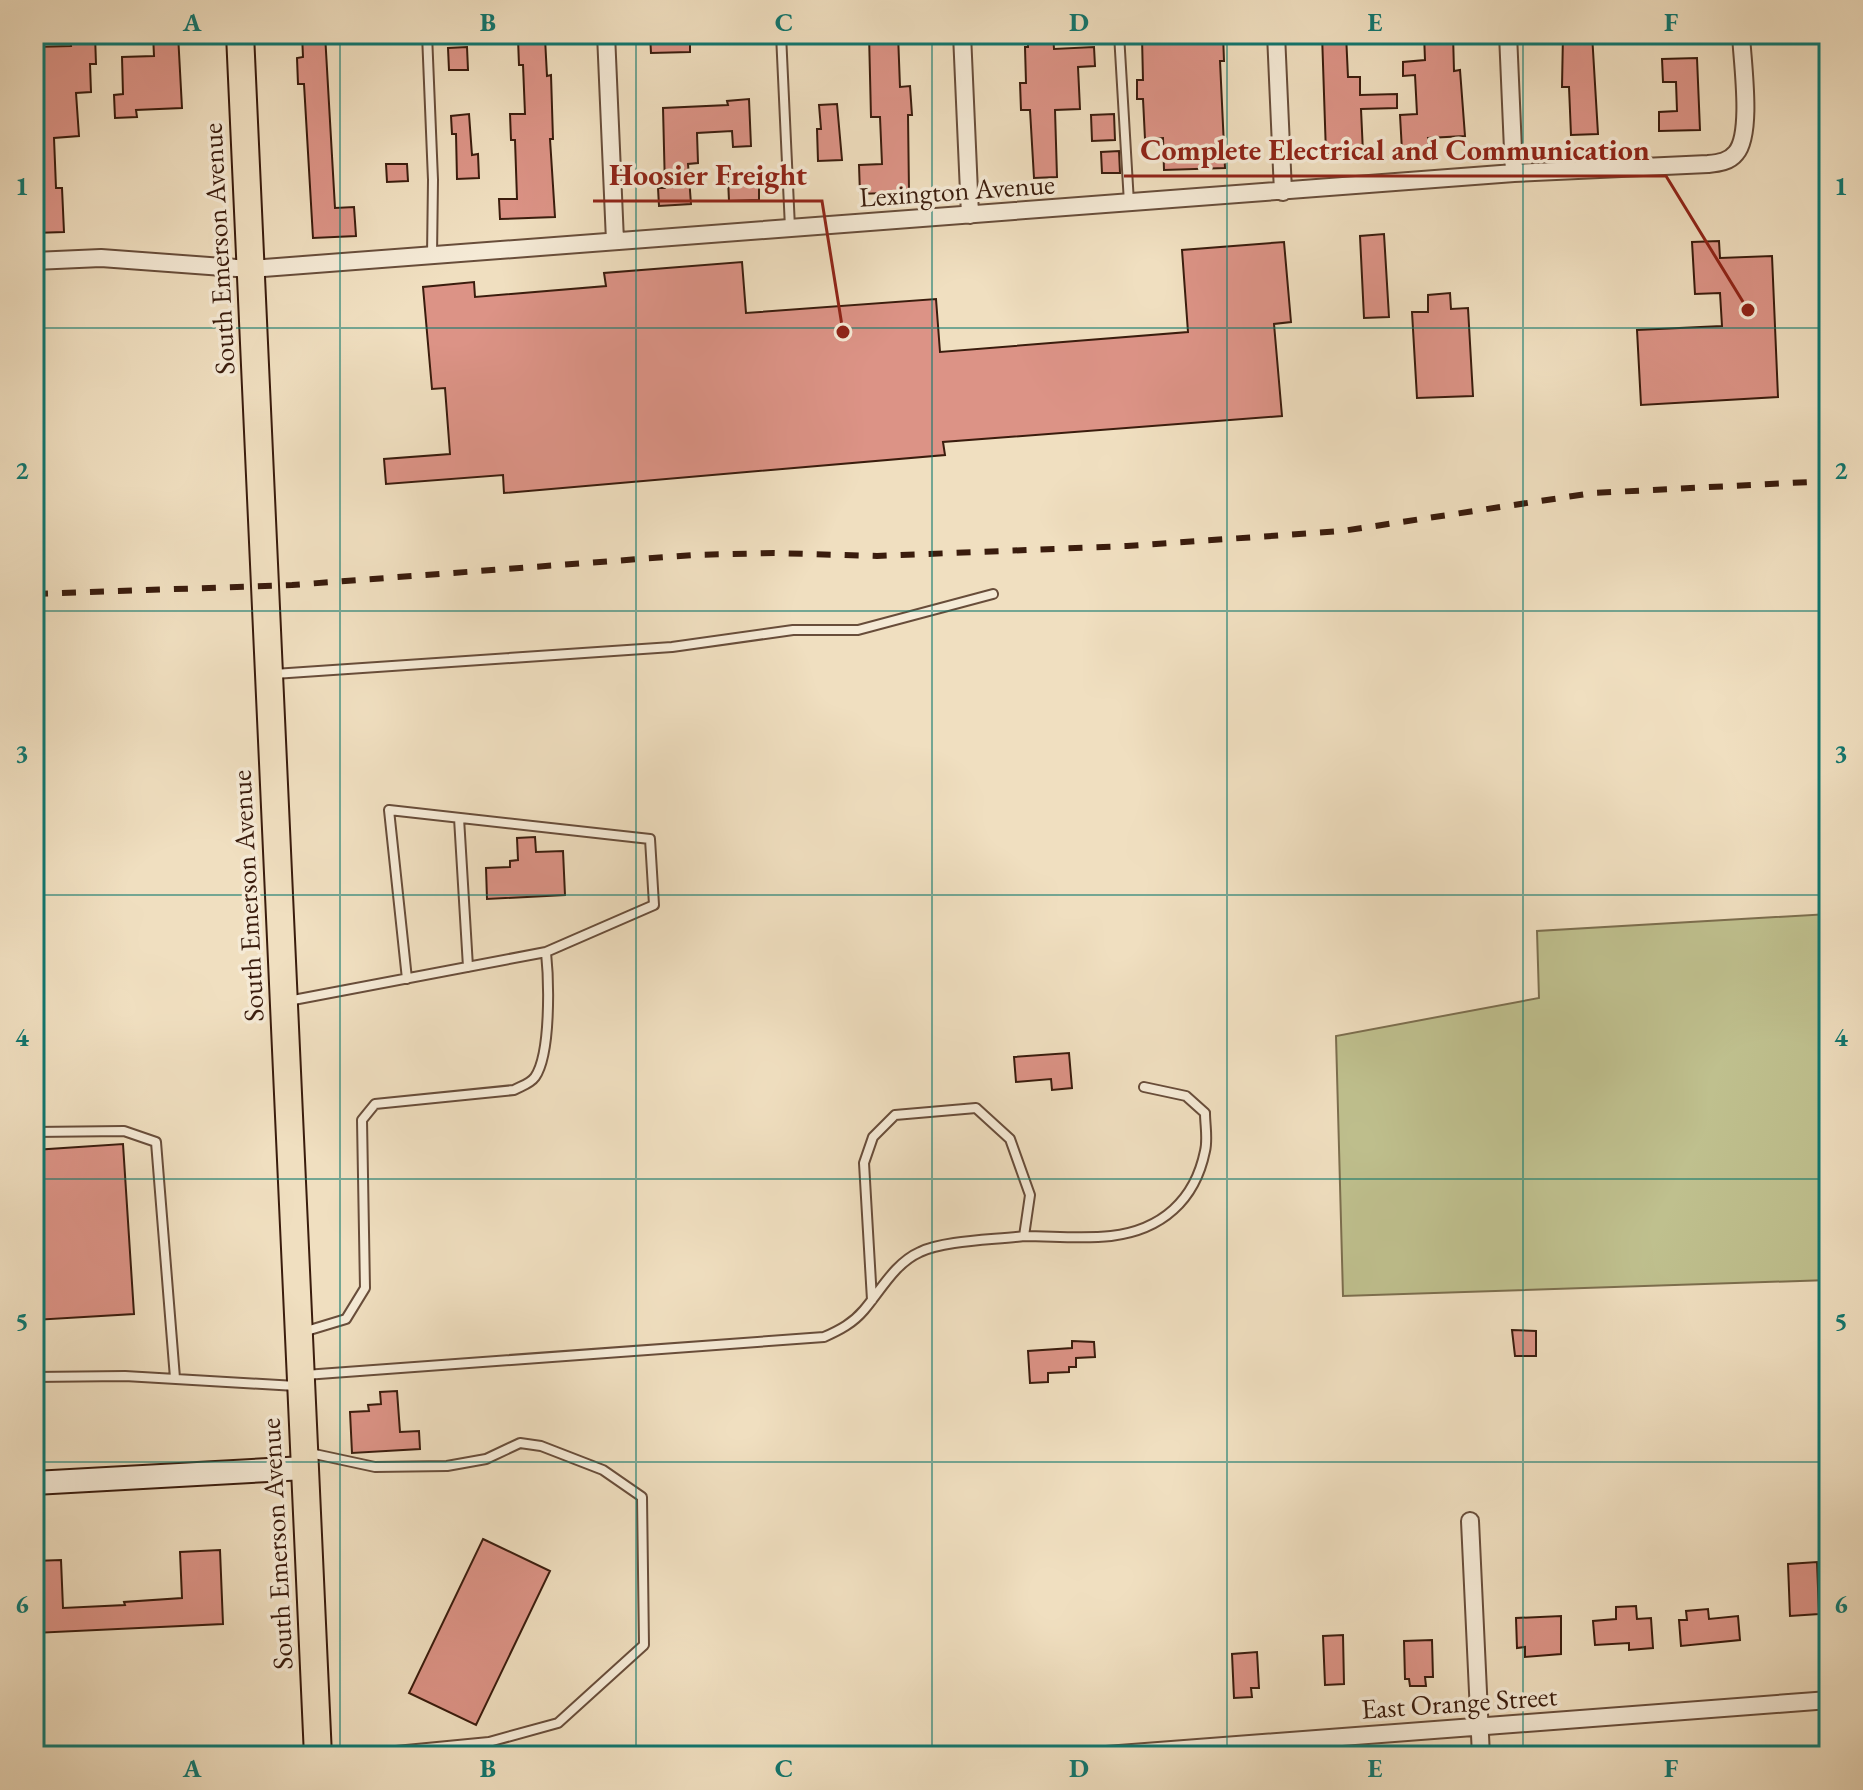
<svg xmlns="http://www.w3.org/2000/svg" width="1863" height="1790" font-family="'EB Garamond',serif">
<rect width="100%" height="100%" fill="#f0dfc0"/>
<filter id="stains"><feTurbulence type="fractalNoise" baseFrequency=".0025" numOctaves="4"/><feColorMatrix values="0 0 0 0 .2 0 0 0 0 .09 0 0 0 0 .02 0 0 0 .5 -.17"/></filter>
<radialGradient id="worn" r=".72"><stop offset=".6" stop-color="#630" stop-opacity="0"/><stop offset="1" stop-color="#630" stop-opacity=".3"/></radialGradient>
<path fill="#bfc08e" stroke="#7c6e4e" stroke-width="2" d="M 1829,914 L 1829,1280 L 1343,1296 L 1336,1036 L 1539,998 L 1537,931 Z"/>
<path fill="#dc9386" stroke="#3a1c0d" stroke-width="2" d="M 153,34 L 178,34 L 182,108 L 136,110 L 137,117 L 115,118 L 114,95 L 123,94 L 122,57 L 154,56 Z
M 302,34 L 325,34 L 335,208 L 354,207 L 356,236 L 313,238 L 304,84 L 298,84 L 297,58 L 303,57 Z
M 650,34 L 690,34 L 690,52 L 651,53 Z
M 869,34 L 898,34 L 900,87 L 910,86 L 912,115 L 908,115 L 909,192 L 860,194 L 859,165 L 882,164 L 880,117 L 871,117 Z
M 1028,34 L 1053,34 L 1054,49 L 1094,47 L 1095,66 L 1078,67 L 1080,109 L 1055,110 L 1057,177 L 1034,178 L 1030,110 L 1021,110 L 1020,83 L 1026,83 L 1025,47 L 1028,47 Z
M 1194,34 L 1223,34 L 1224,61 L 1220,61 L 1225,168 L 1164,170 L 1163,138 L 1145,139 L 1143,99 L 1137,99 L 1137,80 L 1143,80 L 1142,37 Z
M 1322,34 L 1346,34 L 1348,77 L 1360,77 L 1360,95 L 1397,94 L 1397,108 L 1361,109 L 1363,153 L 1326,154 Z
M 1424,34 L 1453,34 L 1454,71 L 1460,70 L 1465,136 L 1428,138 L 1429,150 L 1402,151 L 1400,115 L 1417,114 L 1415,75 L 1403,76 L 1403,62 L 1425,60 Z
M 1563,34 L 1592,34 L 1598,134 L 1571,135 L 1569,87 L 1562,87 Z
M 95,35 L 96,64 L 90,64 L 91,92 L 76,93 L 79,136 L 54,138 L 56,188 L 62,188 L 64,232 L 34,233 L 34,47 L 71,46 L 70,36 Z
M 545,38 L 547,76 L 551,75 L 553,139 L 550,139 L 555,217 L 500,219 L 499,199 L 517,199 L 515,140 L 511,140 L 510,114 L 525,114 L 523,65 L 519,65 L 518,39 Z
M 467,47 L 468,70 L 449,70 L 448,48 Z
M 1697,58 L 1700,130 L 1659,131 L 1659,112 L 1677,111 L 1676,82 L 1663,82 L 1662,59 Z
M 749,99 L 751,146 L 733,147 L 732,131 L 697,133 L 698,163 L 688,164 L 691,204 L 659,206 L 658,188 L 665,188 L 663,108 L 728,105 L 727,101 Z
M 837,104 L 842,160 L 818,161 L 817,129 L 821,129 L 819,105 Z
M 469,114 L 472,155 L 478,154 L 479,178 L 457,179 L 456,134 L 452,134 L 451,116 Z
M 1114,114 L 1115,140 L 1092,141 L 1091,115 Z
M 1119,151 L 1120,173 L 1102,173 L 1101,152 Z
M 386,164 L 407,164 L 408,181 L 387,182 Z
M 759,178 L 759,200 L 729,201 L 728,179 Z
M 1384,234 L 1389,317 L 1364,318 L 1360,236 Z
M 1719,241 L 1720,258 L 1772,256 L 1778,397 L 1641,405 L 1637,330 L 1722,326 L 1720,293 L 1695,294 L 1692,242 Z
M 1284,242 L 1291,322 L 1274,324 L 1282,416 L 943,442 L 945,455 L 504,493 L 503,475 L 386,484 L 384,459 L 450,454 L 445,388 L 432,389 L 423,287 L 474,282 L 475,297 L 606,286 L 604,273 L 742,262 L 746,313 L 936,299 L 940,352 L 1188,332 L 1182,250 Z
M 1450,293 L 1451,309 L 1468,308 L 1473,396 L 1417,398 L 1412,312 L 1428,312 L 1428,295 Z
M 535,837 L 536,852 L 563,851 L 565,895 L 487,899 L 486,868 L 510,867 L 510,861 L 518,860 L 517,838 Z
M 1069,1053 L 1072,1088 L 1052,1090 L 1051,1079 L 1016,1082 L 1014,1057 Z
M 123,1144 L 134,1314 L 34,1320 L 34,1150 Z
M 1512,1330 L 1536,1331 L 1536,1356 L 1515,1356 Z
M 1072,1341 L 1094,1342 L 1095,1357 L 1076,1358 L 1076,1367 L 1069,1367 L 1069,1372 L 1048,1373 L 1048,1382 L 1030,1383 L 1028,1351 L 1072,1348 Z
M 397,1391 L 400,1432 L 419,1431 L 420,1449 L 352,1453 L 350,1412 L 369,1411 L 368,1405 L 381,1404 L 380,1392 Z
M 483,1539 L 550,1571 L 476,1725 L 409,1693 Z
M 220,1550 L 223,1624 L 34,1633 L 34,1561 L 61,1560 L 63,1608 L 125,1605 L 124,1602 L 182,1598 L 180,1552 Z
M 1817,1562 L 1819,1614 L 1790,1616 L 1788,1564 Z
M 1636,1606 L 1637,1619 L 1651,1618 L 1653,1648 L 1629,1650 L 1629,1643 L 1595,1645 L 1593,1621 L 1616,1619 L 1616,1607 Z
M 1708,1609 L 1709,1619 L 1738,1616 L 1740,1640 L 1681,1646 L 1679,1620 L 1687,1620 L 1686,1611 Z
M 1561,1616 L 1561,1654 L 1525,1657 L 1525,1647 L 1517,1648 L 1516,1618 Z
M 1343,1635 L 1344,1684 L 1325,1685 L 1323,1636 Z
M 1432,1640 L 1433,1677 L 1425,1677 L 1426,1686 L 1410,1686 L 1409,1679 L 1405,1679 L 1404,1641 Z
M 1257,1652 L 1259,1688 L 1251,1688 L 1252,1697 L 1234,1698 L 1232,1654 Z"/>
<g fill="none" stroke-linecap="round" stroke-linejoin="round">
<g stroke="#684d3a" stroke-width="12">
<path id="lane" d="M 427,34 L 433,180 L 432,255
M 781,34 L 790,228
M 1119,34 L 1129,203
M 274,674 L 672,647 L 793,630 L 858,630 L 993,594
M 459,818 L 468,967
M 288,1001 L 546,952
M 34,1132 L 124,1131 L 156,1142 L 175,1378
M 1024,1236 C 1052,1236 1083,1239 1111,1236 C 1162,1230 1195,1200 1205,1151 C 1208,1139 1205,1125 1205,1113 L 1186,1096 L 1144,1087
M 303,1332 L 346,1319 L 365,1288 L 362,1120 L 375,1104 L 514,1090 C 521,1086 530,1084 535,1077 C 551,1054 549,981 546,952 L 654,905 L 650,839 L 389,810 L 407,979
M 305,1375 L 824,1337 C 840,1330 853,1323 864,1310 C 881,1290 895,1263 920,1252 C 945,1240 995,1240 1024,1236 L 1030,1195 L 1010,1139 L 976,1108 L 895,1115 L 873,1137 L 864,1163 L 872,1300
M 34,1377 L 125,1376 L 296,1386
M 310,1453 L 375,1467 L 447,1466 L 486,1459 L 520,1443 L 541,1446 L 603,1470 L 642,1497 L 644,1645 L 558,1723 L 489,1742 L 344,1756"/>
</g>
<g stroke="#684d3a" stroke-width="20">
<path id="street" d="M 606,34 L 615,241
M 962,34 L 970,215
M 1276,34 L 1283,192
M 1508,34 L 1514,173
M 34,261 L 101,258 L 250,269 L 1514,173 L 1708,164 C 1718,163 1729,162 1736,153 C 1753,133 1742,61 1741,34
M 1470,1521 L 1481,1756
M 1093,1756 L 1829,1700"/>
</g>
<g stroke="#3a1c0d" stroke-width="26">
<path id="secondary" d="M 34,1483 L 305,1468"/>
</g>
<g stroke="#3a1c0d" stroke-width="30">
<path id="primary" d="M 240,34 L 318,1756"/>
</g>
<use href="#lane" stroke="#f5ead6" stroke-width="8"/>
<use href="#street" stroke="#f5ead6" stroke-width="16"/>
<use href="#secondary" stroke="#f5ead6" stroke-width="22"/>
<use href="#primary" stroke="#f0dfc0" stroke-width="26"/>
<path stroke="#3a1c0d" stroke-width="6" stroke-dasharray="14 14" stroke-linecap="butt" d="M 34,594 L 292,585 L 693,555 L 774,553 L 877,556 L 1127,546 L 1342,531 L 1593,493 L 1829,481"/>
</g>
<path fill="none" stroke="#0f766e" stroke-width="2" stroke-opacity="0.55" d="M 340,34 L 340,1756M 636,34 L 636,1756M 932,34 L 932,1756M 1227,34 L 1227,1756M 1523,34 L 1523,1756M 34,328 L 1829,328M 34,611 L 1829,611M 34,895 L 1829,895M 34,1179 L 1829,1179M 34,1462 L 1829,1462"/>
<g text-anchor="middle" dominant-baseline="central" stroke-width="7" stroke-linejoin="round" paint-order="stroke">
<g font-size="28" fill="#3a1c0d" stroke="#f5ead6">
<text transform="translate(957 190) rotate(-4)">Lexington Avenue</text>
<text transform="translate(218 249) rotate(-93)">South Emerson Avenue</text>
<text transform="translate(247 896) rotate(-93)">South Emerson Avenue</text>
<text transform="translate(276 1544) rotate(-93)">South Emerson Avenue</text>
<text transform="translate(1459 1702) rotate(-4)">East Orange Street</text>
</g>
</g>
<path fill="none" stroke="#8f2418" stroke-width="3" d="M1748 310L1666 176H1124M843 332L822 201H593"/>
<g fill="#8f2418" stroke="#f5ead6" stroke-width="3">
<circle cx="1748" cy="310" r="8"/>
<circle cx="843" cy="332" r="8"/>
</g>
<g font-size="30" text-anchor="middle" font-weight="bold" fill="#8f2418" stroke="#f5ead6" stroke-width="7" stroke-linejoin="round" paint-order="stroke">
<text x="1395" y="160">Complete Electrical and Communication</text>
<text x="708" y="185">Hoosier Freight</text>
</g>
<rect width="1863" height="1790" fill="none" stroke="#f0dfc0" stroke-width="88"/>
<rect x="44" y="44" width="1775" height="1702" fill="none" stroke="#0f766e" stroke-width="3"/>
<g font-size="26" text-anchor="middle" font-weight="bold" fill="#0f766e">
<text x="192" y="31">A</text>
<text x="488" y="31">B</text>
<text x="784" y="31">C</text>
<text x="1079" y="31">D</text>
<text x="1375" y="31">E</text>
<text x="1671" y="31">F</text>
<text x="22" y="195">1</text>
<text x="1841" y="195">1</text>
<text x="22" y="479">2</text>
<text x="1841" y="479">2</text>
<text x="22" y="762">3</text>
<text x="1841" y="762">3</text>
<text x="22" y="1046">4</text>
<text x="1841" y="1046">4</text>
<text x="22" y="1330">5</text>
<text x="1841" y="1330">5</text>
<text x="22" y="1613">6</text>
<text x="1841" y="1613">6</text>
<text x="192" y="1777">A</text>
<text x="488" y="1777">B</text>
<text x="784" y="1777">C</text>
<text x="1079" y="1777">D</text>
<text x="1375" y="1777">E</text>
<text x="1671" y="1777">F</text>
</g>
<rect width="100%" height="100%" filter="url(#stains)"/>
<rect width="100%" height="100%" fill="url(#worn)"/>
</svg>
